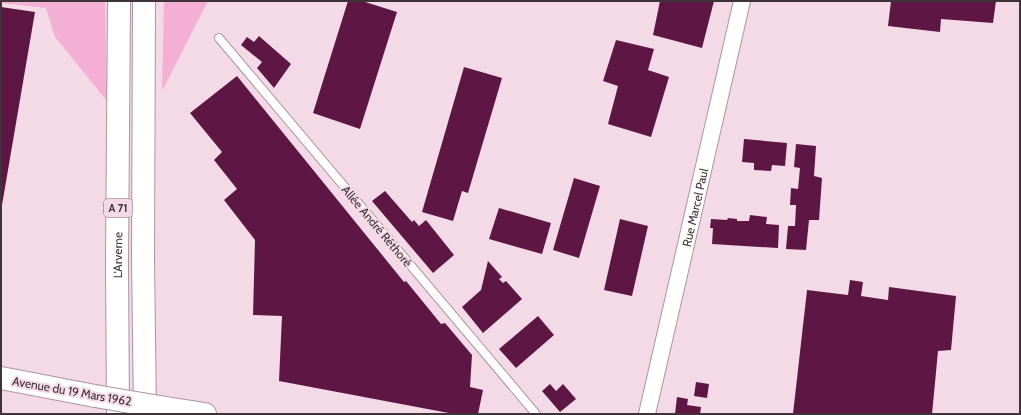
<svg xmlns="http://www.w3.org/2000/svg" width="1021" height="415" font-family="Cabin,sans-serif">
<rect width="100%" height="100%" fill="#f4dae7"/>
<path fill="#f4afd4" d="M 1,1 L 105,1 L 107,101 L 55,37 L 46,8 L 1,3 Z
M 164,1 L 208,1 L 162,91 Z"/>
<path fill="#5e1744" d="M 348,1 L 362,1 L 397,12 L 360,129 L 313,113 Z
M 660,1 L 714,1 L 702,48 L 653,35 Z
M 891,1 L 996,1 L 993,23 L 941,19 L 940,32 L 888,26 Z
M 1,7 L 35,12 L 2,205 L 1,205 Z
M 259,36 L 291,64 L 274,88 L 257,68 L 262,62 L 241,45 L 247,37 L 254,42 Z
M 616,40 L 654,49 L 648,70 L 669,77 L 651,137 L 608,124 L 618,86 L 603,81 Z
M 464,67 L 502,78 L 468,193 L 462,191 L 453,221 L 422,212 Z
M 237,76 L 404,282 L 406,281 L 441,324 L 445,323 L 472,355 L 470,387 L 483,390 L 478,414 L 454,414 L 279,381 L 282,316 L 253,315 L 255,240 L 224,200 L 237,189 L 214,160 L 222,152 L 190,113 Z
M 744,139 L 787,143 L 785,166 L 772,165 L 771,171 L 754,170 L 754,163 L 742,162 Z
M 796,144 L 816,146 L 814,176 L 822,178 L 819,220 L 809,220 L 806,250 L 786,249 L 788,226 L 795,226 L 796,205 L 790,205 L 791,188 L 798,189 L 800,168 L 794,167 Z
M 574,178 L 600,186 L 579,258 L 553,250 Z
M 385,191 L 412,222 L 414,220 L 419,226 L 426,220 L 454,255 L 433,273 L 372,201 Z
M 499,208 L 551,223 L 542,254 L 489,239 Z
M 750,215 L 767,217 L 766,224 L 779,225 L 778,248 L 712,244 L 713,228 L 710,228 L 711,219 L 727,220 L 728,218 L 737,219 L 737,221 L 749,221 Z
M 620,219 L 648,226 L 632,296 L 604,290 Z
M 488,261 L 502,277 L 499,279 L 503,283 L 506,281 L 522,299 L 483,333 L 462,307 L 481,290 Z
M 850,280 L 863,282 L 861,296 L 888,300 L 889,287 L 956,296 L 951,350 L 938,351 L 932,414 L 793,414 L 807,290 L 848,295 Z
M 538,316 L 554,335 L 516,368 L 499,349 Z
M 696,382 L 709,384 L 707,398 L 694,396 Z
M 550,384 L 556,391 L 563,384 L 576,399 L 560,412 L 542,391 Z
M 677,397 L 688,399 L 687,405 L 701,407 L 700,414 L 675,414 Z"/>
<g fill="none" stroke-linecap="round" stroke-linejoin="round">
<g stroke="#ad94a0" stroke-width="10">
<path id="service" d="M 219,38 L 536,414"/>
</g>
<g stroke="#ad94a0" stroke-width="18">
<g id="minor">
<path id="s1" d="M 647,414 L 742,1"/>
</g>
</g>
<g stroke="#ad94a0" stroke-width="24">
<path id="primary" d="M 1,378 L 95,396
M 166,408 L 205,414"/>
</g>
<g stroke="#ad94a0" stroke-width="24">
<g id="motorway">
<path d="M 144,1 L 143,258 L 145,414"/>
<path id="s2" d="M 118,414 L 117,264 L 119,1"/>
</g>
</g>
<use href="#service" stroke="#fff" stroke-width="8"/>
<use href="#minor" stroke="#fff" stroke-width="16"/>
<use href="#primary" stroke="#fff" stroke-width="22"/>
<use href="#motorway" stroke="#fff" stroke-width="22"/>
<g stroke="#ad94a0" stroke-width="24" stroke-linecap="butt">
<path id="primary-bridge" d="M 95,396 L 166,408"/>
</g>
<use href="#primary-bridge" stroke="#fff" stroke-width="22"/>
</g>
<g text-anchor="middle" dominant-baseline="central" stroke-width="4" stroke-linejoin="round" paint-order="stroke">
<rect fill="#f4dae7" stroke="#75656d" stroke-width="1" x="104" y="199" width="28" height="18" rx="3"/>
<g font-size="11" font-weight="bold" fill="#3e3339">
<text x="118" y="208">A 71</text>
</g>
<g font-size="12" fill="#3e3339" stroke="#f4dae7">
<text stroke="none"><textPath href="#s1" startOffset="212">Rue Marcel Paul</textPath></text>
<text transform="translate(377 226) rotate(50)">Allée André Réthoré</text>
<text stroke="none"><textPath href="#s2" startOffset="159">L'Arverne</textPath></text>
<text transform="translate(72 391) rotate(10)">Avenue du 19 Mars 1962</text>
</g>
</g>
<rect width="1021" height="415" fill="none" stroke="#3e3339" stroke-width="4"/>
</svg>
